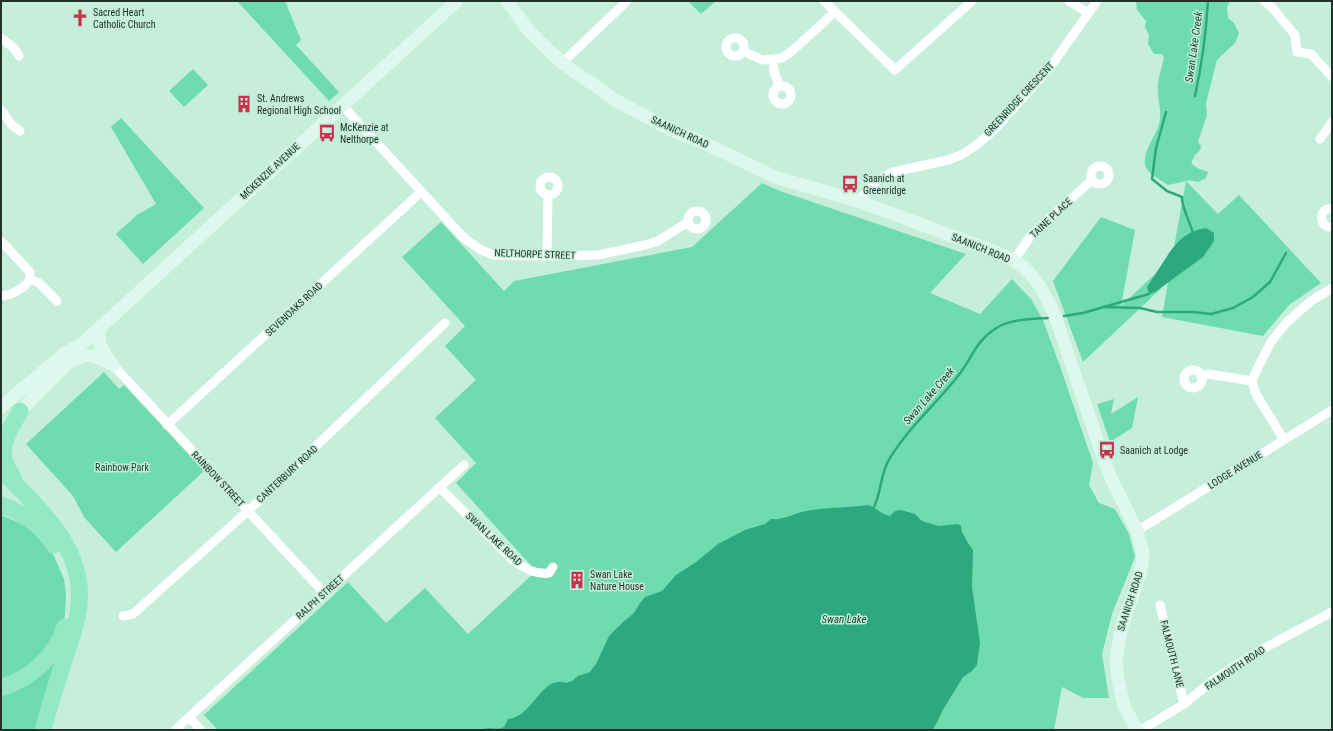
<svg xmlns="http://www.w3.org/2000/svg" width="1333" height="731" font-family="'Roboto Condensed',sans-serif">
<rect width="100%" height="100%" fill="#c6eedc"/>
<path fill="#6fdbb0" d="M 237,1 L 285,1 L 301,40 L 296,45 L 339,92 L 329,101 Z
M 688,1 L 716,1 L 701,14 Z
M 1136,1 L 1230,1 L 1227,7 L 1228,18 L 1234,23 L 1239,33 L 1235,43 L 1217,60 L 1206,103 L 1207,115 L 1198,142 L 1201,146 L 1200,150 L 1195,155 L 1191,163 L 1197,168 L 1208,172 L 1206,178 L 1198,182 L 1189,180 L 1186,181 L 1218,214 L 1239,195 L 1321,283 L 1289,305 L 1263,336 L 1162,317 L 1168,282 L 1083,362 L 1053,281 L 1101,217 L 1135,230 L 1121,306 L 1172,258 L 1186,181 L 1168,185 C 1161,180 1147,174 1145,165 C 1143,151 1155,137 1159,125 C 1162,112 1159,106 1158,94 C 1157,82 1161,70 1164,58 L 1162,54 L 1154,54 L 1148,44 L 1149,35 L 1145,27 L 1146,21 L 1137,10 Z
M 193,69 L 208,85 L 184,107 L 169,91 Z
M 121,118 L 204,208 L 143,264 L 116,234 L 137,215 L 156,204 L 111,127 Z
M 762,183 L 780,191 L 966,254 L 930,293 L 980,314 L 1012,279 L 1031,299 L 1043,320 L 1060,366 L 1093,463 L 1089,485 L 1099,503 L 1115,509 L 1129,534 L 1135,557 L 1112,614 L 1102,654 L 1109,698 L 1083,698 L 1062,687 L 1054,730 L 218,730 L 204,715 L 348,582 L 386,623 L 425,588 L 468,634 L 536,571 L 456,483 L 476,463 L 435,418 L 476,380 L 445,346 L 465,326 L 402,257 L 441,222 L 504,291 L 514,281 L 692,247 Z
M 104,372 L 119,389 L 124,385 L 204,471 L 116,552 L 84,517 L 73,496 L 26,444 Z
M 1138,397 L 1132,428 L 1110,442 L 1097,404 L 1114,399 L 1111,414 Z
M 1,515 L 24,525 L 46,544 L 54,556 L 64,579 L 66,594 L 65,616 L 59,637 L 33,665 L 1,680 Z
M 57,659 L 42,730 L 1,730 L 1,696 C 24,690 42,677 57,659 Z"/>
<path fill="#2ca97f" d="M 1206,228 L 1214,233 L 1214,241 L 1203,257 L 1155,292 L 1149,294 L 1147,287 C 1152,279 1157,272 1162,264 C 1174,245 1183,232 1206,228 Z
M 868,505 C 877,508 880,514 890,516 L 895,511 L 901,510 L 915,514 L 922,521 L 938,526 L 958,524 L 961,526 L 962,532 L 968,543 L 973,550 L 972,587 L 980,643 L 977,665 L 972,671 L 963,677 L 944,708 L 933,730 L 482,730 C 489,726 497,731 504,727 L 508,719 C 532,718 542,674 566,683 L 572,681 L 578,676 L 590,672 L 596,664 L 609,636 L 622,623 L 634,613 L 640,603 L 645,597 L 662,591 L 676,575 L 696,562 L 718,544 L 745,530 L 765,524 L 771,519 C 783,520 791,515 802,512 C 823,507 847,508 868,505 Z"/>
<g fill="none" stroke-linecap="round" stroke-linejoin="round">
<path stroke="#2ca97f" stroke-width="2.5" d="M 1195,96 C 1202,64 1206,33 1208,1
M 1166,112 L 1156,148 L 1152,179 L 1167,191 L 1182,197 C 1181,206 1190,222 1193,233
M 1103,307 L 1140,308 L 1157,312 L 1193,312 L 1211,314 L 1233,308 L 1253,297 L 1270,282 L 1286,253
M 1064,316 L 1083,313 L 1149,294
M 874,507 C 882,491 880,473 890,458 C 908,428 936,404 958,376 C 973,357 975,341 998,327 C 1012,319 1032,319 1048,318"/>
<path stroke="#fff" stroke-width="9" d="M 824,1 L 895,70 L 972,1
M 1069,1 L 1088,13
M 1264,1 L 1271,6 L 1295,35 L 1297,52 L 1311,54 L 1332,77
M 1,38 L 14,48 L 19,56
M726 47a9 9 0 1 1 18 0a9 9 0 1 1-18 0Z
M 743,51 L 762,60 L 782,58 L 792,51 L 835,12
M 773,60 L 774,71 L 779,86
M 562,63 L 627,1
M773 95a9 9 0 1 1 18 0a9 9 0 1 1-18 0Z
M 342,105 L 464,238 L 481,250 L 494,255 L 547,256 L 598,255 L 645,245 L 658,241 L 688,222
M 1,110 L 12,125 L 20,131
M 1320,139 L 1332,122
M1091 175a9 9 0 1 1 18 0a9 9 0 1 1-18 0Z
M540 186a9 9 0 1 1 18 0a9 9 0 1 1-18 0Z
M 858,201 L 878,180 L 893,172 L 948,160 L 961,155 L 975,146 L 995,129 L 1051,66 L 1097,1
M 1332,209 C 1318,207 1318,228 1332,227
M688 220a9 9 0 1 1 18 0a9 9 0 1 1-18 0Z
M 1,241 L 30,272 L 30,279
M 547,256 L 548,195
M 1014,260 L 1032,234 L 1092,180
M 30,279 L 39,283 L 57,301
M 1,296 C 11,295 25,289 30,279
M 113,365 L 324,593
M1184 379a9 9 0 1 1 18 0a9 9 0 1 1-18 0Z
M 1201,377 L 1209,374 L 1252,381
M 167,425 L 421,192
M 1284,440 L 1256,394 L 1252,381 L 1259,365 L 1271,342 L 1286,323 L 1311,301 L 1332,288
M 440,488 L 514,561 C 523,568 537,575 549,573 L 553,567
M 1137,531 L 1332,410
M 1160,605 L 1184,704
M 123,616 L 133,614 L 248,511 L 445,323
M 189,717 L 201,730
M 175,730 L 464,465
M 1141,730 L 1184,704 L 1216,678 L 1259,651 L 1332,612"/>
<path stroke="#dff8ee" stroke-width="13" d="M 507,1 L 529,31 L 562,63 L 617,101 L 671,130 L 702,142 L 775,177 L 858,201 L 993,251 C 999,254 1006,256 1013,260 C 1034,272 1046,295 1055,316 L 1103,457 L 1111,478 L 1137,531 L 1143,553 L 1141,571 L 1122,626 L 1116,659 L 1118,679 L 1124,706 L 1137,730
M 101,326 C 95,343 103,350 112,364
M 69,362 C 91,351 93,355 113,365
M 1,407 L 64,354 L 84,342 L 93,334 L 457,1
M 14,417 L 69,362 L 79,348"/>
<path stroke="#94e9c5" stroke-width="17" d="M 1,470 C 37,506 85,548 79,604 C 78,620 72,636 67,651 C 59,677 50,703 43,730
M 14,480 C 11,473 6,466 4,459 C 0,442 13,425 20,411
M 1,505 C 23,513 42,525 54,545
M 1,688 C 31,678 55,657 65,627"/>
</g>
<defs>
<g id="church-bare" transform="scale(1.38)"><path d="M-1.2-6h2.4v3.5h3.3v2.4h-3.3V6h-2.4V-.1h-3.3v-2.4h3.3Z" fill="#c4344d" stroke="#c6eedc" stroke-width="2.5" paint-order="stroke"/></g>
<g id="building-bare" transform="scale(1.38)"><path d="M-4-6H4V6H1V3H-1V6H-4ZM-2.5-4.3h1.7v1.8h-1.7ZM.8-4.3h1.7v1.8H.8ZM-2.5-1h1.7V.8h-1.7ZM.8-1h1.7V.8H.8Z" fill="#c4344d" stroke="#c6eedc" stroke-width="2.5" paint-order="stroke"/></g>
<g id="bus-bare" transform="scale(1.38)"><path d="M-5-6H5V4H4V6H2V4H-2V6H-4V4H-5ZM-3.5-4V0h7V-4ZM-3.5 1.2v1.5H-2V1.2ZM2 1.2v1.5H3.5V1.2Z" fill="#c4344d" stroke="#c6eedc" stroke-width="2.5" paint-order="stroke"/></g>
</defs>
<g fill-rule="evenodd">
<use href="#church-bare" x="80" y="18"/>
<use href="#building-bare" x="244" y="104"/>
<use href="#bus-bare" x="327" y="133"/>
<use href="#bus-bare" x="850" y="184"/>
<use href="#bus-bare" x="1107" y="450"/>
<use href="#building-bare" x="577" y="580"/>
</g>
<g text-anchor="middle" dominant-baseline="central" stroke-width="3" stroke-linejoin="round" paint-order="stroke">
<g font-size="10" fill="#22322b" stroke="#c6eedc" text-anchor="start">
<text x="93" y="12">Sacred Heart<tspan x="93" dy="12">Catholic Church</tspan></text>
<text x="257" y="98">St. Andrews<tspan x="257" dy="12">Regional High School</tspan></text>
<text x="340" y="127">McKenzie at<tspan x="340" dy="12">Nelthorpe</tspan></text>
<text x="863" y="178">Saanich at<tspan x="863" dy="12">Greenridge</tspan></text>
<text x="1120" y="450">Saanich at Lodge</text>
<text x="590" y="574">Swan Lake<tspan x="590" dy="12">Nature House</tspan></text>
</g>
<g font-size="10" fill="#22322b" stroke="#c6eedc">
<text transform="translate(1019 99) rotate(-47)">GREENRIDGE CRESCENT</text>
<text transform="translate(680 132) rotate(25)">SAANICH ROAD</text>
<text transform="translate(270 171) rotate(-43)">MCKENZIE AVENUE</text>
<text transform="translate(1051 218) rotate(-43)">TAINE PLACE</text>
<text transform="translate(981 248) rotate(22)">SAANICH ROAD</text>
<text transform="translate(535 254) rotate(2)">NELTHORPE STREET</text>
<text transform="translate(294 309) rotate(-43)">SEVENOAKS ROAD</text>
<text transform="translate(1235 470) rotate(-32)">LODGE AVENUE</text>
<text transform="translate(287 474) rotate(-43)">CANTERBURY ROAD</text>
<text transform="translate(218 479) rotate(47)">RAINBOW STREET</text>
<text transform="translate(494 539) rotate(43)">SWAN LAKE ROAD</text>
<text transform="translate(320 597) rotate(-42)">RALPH STREET</text>
<text transform="translate(1130 601) rotate(-72)">SAANICH ROAD</text>
<text transform="translate(1172 654) rotate(76)">FALMOUTH LANE</text>
<text transform="translate(1235 668) rotate(-34)">FALMOUTH ROAD</text>
</g>
<g font-size="10" fill="#053b29" stroke="#c6eedc">
<text x="122" y="467">Rainbow Park</text>
</g>
<g font-size="11" font-style="italic" fill="#144634" stroke="#c6eedc">
<text transform="translate(1194 47) rotate(-82)">Swan Lake Creek</text>
<text transform="translate(929 396) rotate(-49)">Swan Lake Creek</text>
<text x="844" y="619">Swan Lake</text>
</g>
</g>
<rect width="1333" height="731" fill="none" stroke="#22322b" stroke-width="4"/>
</svg>
